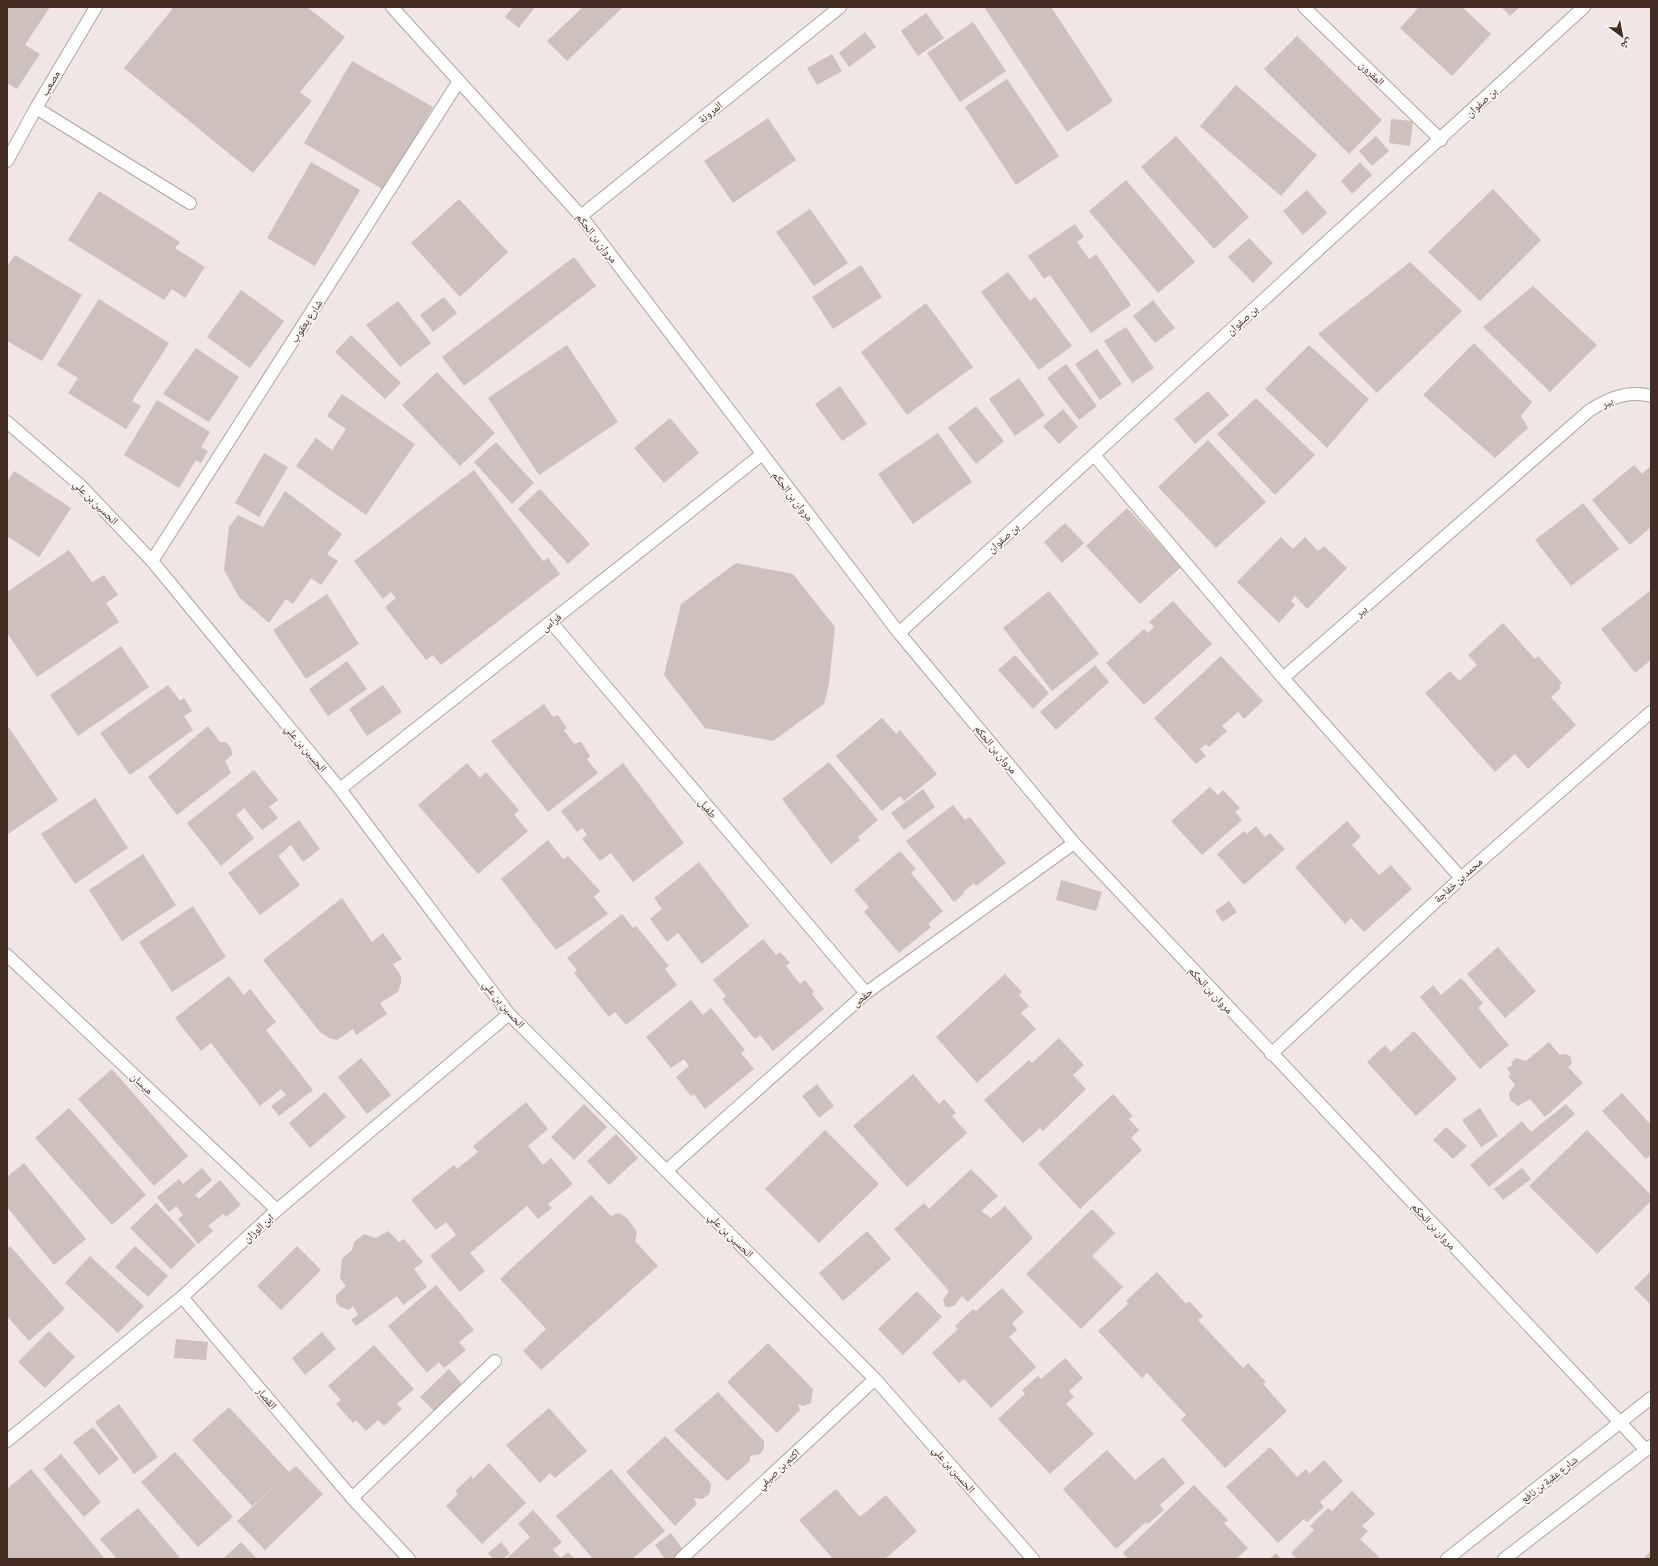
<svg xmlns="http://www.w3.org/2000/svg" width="1658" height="1566" font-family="'Asap Condensed','Noto Naskh Arabic',sans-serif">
<rect width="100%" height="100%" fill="#efe6e5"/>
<path fill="#cdc0bd" d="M 7,7 L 50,7 L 25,45 L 40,54 L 17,89 L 7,83 Z
M 174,7 L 307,7 L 345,37 L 300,92 L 312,101 L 253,173 L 124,68 Z
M 513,7 L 535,7 L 519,28 L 505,17 Z
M 583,7 L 623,7 L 567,61 L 547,41 Z
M 984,7 L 1051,7 L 1113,101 L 1067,132 Z
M 1419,7 L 1462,7 L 1491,34 L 1452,76 L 1400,28 Z
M 1501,7 L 1520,7 L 1510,16 Z
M 926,13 L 944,38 L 918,56 L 901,31 Z
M 973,22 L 1006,71 L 960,102 L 927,53 Z
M 865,32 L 876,47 L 849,67 L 839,53 Z
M 1297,36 L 1382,120 L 1349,154 L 1264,69 Z
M 832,54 L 842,71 L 817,85 L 807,68 Z
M 352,61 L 433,107 L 384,190 L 304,143 Z
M 1007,79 L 1059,156 L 1016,185 L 965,107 Z
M 1236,85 L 1317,155 L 1281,196 L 1200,126 Z
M 768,118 L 796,160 L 733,203 L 704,161 Z
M 1391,119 L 1413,121 L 1410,146 L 1389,143 Z
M 1176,136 L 1249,217 L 1214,249 L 1141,167 Z
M 1376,136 L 1389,151 L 1372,166 L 1359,151 Z
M 311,162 L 360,190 L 315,266 L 267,238 Z
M 1360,162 L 1372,175 L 1352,194 L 1341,181 Z
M 1126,180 L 1195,262 L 1158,293 L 1089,211 Z
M 1493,189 L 1541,240 L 1480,301 L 1428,252 Z
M 1307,190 L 1327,213 L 1303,235 L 1283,211 Z
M 99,191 L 180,242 L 175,248 L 205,267 L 185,298 L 172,289 L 164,300 L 68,240 Z
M 459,199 L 508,252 L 460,297 L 411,243 Z
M 810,209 L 848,263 L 814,286 L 776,232 Z
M 1075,224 L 1084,237 L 1077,242 L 1089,259 L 1096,254 L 1131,305 L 1091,333 L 1050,275 L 1044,279 L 1028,256 Z
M 1249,238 L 1273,263 L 1253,283 L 1228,257 Z
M 15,255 L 82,295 L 42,361 L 7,341 L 7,266 Z
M 574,257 L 596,286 L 464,386 L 442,357 Z
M 1410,262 L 1462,311 L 1377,393 L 1318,334 Z
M 861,265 L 882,297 L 833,329 L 812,297 Z
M 1008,272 L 1030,301 L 1035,297 L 1072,346 L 1039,370 L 981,292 Z
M 1533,286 L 1597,345 L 1550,392 L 1483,327 Z
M 241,290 L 284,321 L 250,368 L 207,337 Z
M 444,297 L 457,313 L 433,332 L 420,315 Z
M 99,299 L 169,343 L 132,401 L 141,406 L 126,429 L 68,393 L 78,378 L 57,365 Z
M 1153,300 L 1175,328 L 1155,343 L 1133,316 Z
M 398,301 L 431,343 L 400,367 L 366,325 Z
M 926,303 L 973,367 L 907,415 L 861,352 Z
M 1126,327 L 1154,368 L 1132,383 L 1104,341 Z
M 351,335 L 401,383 L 385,399 L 335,352 Z
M 1474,343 L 1532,402 L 1521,416 L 1528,428 L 1495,458 L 1423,395 Z
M 567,345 L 618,422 L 539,475 L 488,398 Z
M 1309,345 L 1369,399 L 1327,448 L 1265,389 Z
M 196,348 L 239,377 L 209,422 L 163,394 Z
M 1097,349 L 1122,384 L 1100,400 L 1075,364 Z
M 1066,364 L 1097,406 L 1079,420 L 1047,378 Z
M 437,372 L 495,433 L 460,466 L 402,405 Z
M 1019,378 L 1045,415 L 1015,436 L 989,399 Z
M 840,386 L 867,424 L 842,441 L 815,404 Z
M 1208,391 L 1229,415 L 1195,444 L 1174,419 Z
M 342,394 L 415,444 L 366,515 L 296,466 L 316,438 L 332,450 L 346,429 L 327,416 Z
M 1256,398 L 1315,455 L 1275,495 L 1217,434 Z
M 157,400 L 210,432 L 201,447 L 208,451 L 201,463 L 196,460 L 179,488 L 124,455 Z
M 976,406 L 1004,441 L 976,464 L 948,428 Z
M 1063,409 L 1078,427 L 1059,444 L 1043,426 Z
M 670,418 L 699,453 L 664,483 L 634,448 Z
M 938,433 L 972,482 L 913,524 L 878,474 Z
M 1208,440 L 1266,502 L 1216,548 L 1158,487 Z
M 496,442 L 534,483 L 512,504 L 474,462 Z
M 264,453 L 288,467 L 259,517 L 235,503 Z
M 1634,465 L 1642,474 L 1651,466 L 1651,527 L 1630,545 L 1592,500 Z
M 474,470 L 543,561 L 548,558 L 560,574 L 441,665 L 433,655 L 426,660 L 385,607 L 396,598 L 391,592 L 383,599 L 354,561 Z
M 14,471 L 71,508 L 39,557 L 7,536 L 7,482 Z
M 540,489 L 590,544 L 568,564 L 518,509 Z
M 285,491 L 342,534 L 327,554 L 338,561 L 321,585 L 311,578 L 293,604 L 286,599 L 269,623 L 239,597 L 224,570 L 229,527 L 238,515 L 263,527 Z
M 1583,503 L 1619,549 L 1571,586 L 1535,540 Z
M 1127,508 L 1181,567 L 1140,604 L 1086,546 Z
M 1065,523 L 1084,543 L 1062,563 L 1044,542 Z
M 1281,537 L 1293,549 L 1305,537 L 1318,551 L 1324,546 L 1347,568 L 1307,609 L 1295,596 L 1291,601 L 1295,605 L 1279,623 L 1237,582 Z
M 69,550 L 92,582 L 104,575 L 118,595 L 106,603 L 119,622 L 37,677 L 7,633 L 7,592 Z
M 736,563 L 793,574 L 835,627 L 829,684 L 824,704 L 773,741 L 705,728 L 664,675 L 681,604 Z
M 1651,590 L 1651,660 L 1635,673 L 1601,629 Z
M 1049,591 L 1099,654 L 1052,691 L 1003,628 Z
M 327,594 L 359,644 L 306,679 L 273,630 Z
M 1173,601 L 1212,644 L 1144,705 L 1106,663 L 1144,629 L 1148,633 L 1154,627 L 1149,622 Z
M 1503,623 L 1535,659 L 1538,656 L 1562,683 L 1559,686 L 1561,688 L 1551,697 L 1576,725 L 1528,769 L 1515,754 L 1495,772 L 1425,693 L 1450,671 L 1459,681 L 1477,665 L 1468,655 Z
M 121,646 L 149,687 L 78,736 L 50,695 Z
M 1015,655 L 1049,693 L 1033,709 L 998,670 Z
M 1221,656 L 1263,701 L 1244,719 L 1238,712 L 1222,726 L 1227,731 L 1209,747 L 1206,744 L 1200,749 L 1206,756 L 1196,764 L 1154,718 Z
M 347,661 L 367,689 L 328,716 L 309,689 Z
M 1095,665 L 1109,682 L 1056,730 L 1040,712 Z
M 168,685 L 180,701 L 184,698 L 192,711 L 184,716 L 193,730 L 130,775 L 100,733 Z
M 383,685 L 402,712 L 367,736 L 349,709 Z
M 544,704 L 553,717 L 558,715 L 567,728 L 564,730 L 574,744 L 581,742 L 590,756 L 587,759 L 598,773 L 548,812 L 491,741 Z
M 882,718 L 896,734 L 900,730 L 937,774 L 904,801 L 900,796 L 882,811 L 836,756 Z
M 7,725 L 58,800 L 8,834 L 7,832 Z
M 208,726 L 220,742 L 226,742 L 231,748 L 232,755 L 225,761 L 231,773 L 177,815 L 148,777 Z
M 829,762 L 878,820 L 858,837 L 860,840 L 831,864 L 782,799 Z
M 467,763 L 480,778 L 486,772 L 519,810 L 514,815 L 528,831 L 478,874 L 418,805 Z
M 623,763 L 684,843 L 633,882 L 611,853 L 600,861 L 582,839 L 587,835 L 582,828 L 577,832 L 561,811 Z
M 254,770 L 278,800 L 269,807 L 278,818 L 262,830 L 244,808 L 236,815 L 254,838 L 221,866 L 187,823 Z
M 1210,787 L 1218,795 L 1223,790 L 1240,808 L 1235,812 L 1242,820 L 1202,855 L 1171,821 Z
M 923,789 L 935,807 L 904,830 L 891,813 Z
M 95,798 L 128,848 L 75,884 L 41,834 Z
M 953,805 L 965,820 L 970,817 L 1006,863 L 976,886 L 974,883 L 963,892 L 964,894 L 954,902 L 906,841 Z
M 299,820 L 320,849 L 303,862 L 291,845 L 278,856 L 300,885 L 260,915 L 228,873 Z
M 1347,821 L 1361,837 L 1352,845 L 1379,875 L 1391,865 L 1412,889 L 1364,932 L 1351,918 L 1345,924 L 1295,867 Z
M 1256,826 L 1265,837 L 1270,833 L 1285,849 L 1244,885 L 1217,854 L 1244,831 L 1247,834 Z
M 548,840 L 563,859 L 568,856 L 600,891 L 594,897 L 608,914 L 556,950 L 501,879 Z
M 900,851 L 916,869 L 911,873 L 943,911 L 928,924 L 931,927 L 899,953 L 864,912 L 869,907 L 854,890 Z
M 143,854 L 176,905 L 122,941 L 89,890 Z
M 699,862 L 749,926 L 702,964 L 678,933 L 667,942 L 650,919 L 662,909 L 654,898 Z
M 1061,880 L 1102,892 L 1096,911 L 1056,900 Z
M 342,898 L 372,942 L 383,933 L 402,959 L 393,964 L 401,976 L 401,982 L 398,992 L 380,1003 L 387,1014 L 356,1035 L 353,1029 L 337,1040 L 329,1038 L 320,1032 L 263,960 Z
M 1229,901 L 1237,912 L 1223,922 L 1215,911 Z
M 193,906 L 226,957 L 172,992 L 139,942 Z
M 622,914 L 633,928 L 636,926 L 669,966 L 665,969 L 677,985 L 626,1025 L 615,1012 L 609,1017 L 574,973 L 577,970 L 567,958 Z
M 763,939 L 776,955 L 780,952 L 790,963 L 786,966 L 800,984 L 805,980 L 814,992 L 812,994 L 824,1009 L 773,1051 L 760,1035 L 755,1039 L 722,999 L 726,996 L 713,980 Z
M 1498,947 L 1536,991 L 1505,1018 L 1467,974 Z
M 1005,974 L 1022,992 L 1019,995 L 1029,1006 L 1021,1013 L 1036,1029 L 977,1083 L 936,1037 Z
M 229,976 L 244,995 L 250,989 L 276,1022 L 266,1030 L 313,1090 L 279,1116 L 271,1106 L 286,1095 L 281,1089 L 260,1106 L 211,1043 L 201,1051 L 175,1018 Z
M 1461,978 L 1483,1003 L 1478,1008 L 1509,1045 L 1480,1069 L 1420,997 L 1433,985 L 1441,995 Z
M 691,1000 L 703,1015 L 711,1008 L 745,1050 L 741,1053 L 754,1069 L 705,1109 L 694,1094 L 691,1096 L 676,1077 L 689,1066 L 684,1059 L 671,1068 L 646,1037 Z
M 1414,1031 L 1457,1079 L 1416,1116 L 1367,1062 L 1385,1045 L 1391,1052 Z
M 1059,1038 L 1084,1065 L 1073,1075 L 1086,1089 L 1043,1131 L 1040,1128 L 1023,1143 L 984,1100 L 1029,1060 L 1032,1063 Z
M 1549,1042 L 1560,1055 L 1566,1054 L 1570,1056 L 1572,1063 L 1568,1067 L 1583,1083 L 1545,1117 L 1530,1099 L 1518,1106 L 1510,1100 L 1509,1093 L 1515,1085 L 1508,1076 L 1511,1074 L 1507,1068 L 1513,1065 L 1511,1063 L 1516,1058 L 1526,1061 Z
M 361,1058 L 391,1095 L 367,1114 L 338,1077 Z
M 112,1069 L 188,1156 L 154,1186 L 78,1099 Z
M 913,1074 L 939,1104 L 944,1099 L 956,1113 L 952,1116 L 967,1133 L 907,1187 L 853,1126 Z
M 817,1084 L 834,1106 L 819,1118 L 802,1096 Z
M 325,1092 L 346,1117 L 310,1148 L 289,1123 Z
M 1622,1093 L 1651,1125 L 1651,1155 L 1646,1159 L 1602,1111 Z
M 1113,1094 L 1133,1116 L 1129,1119 L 1139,1130 L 1131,1138 L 1142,1150 L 1080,1209 L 1038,1164 Z
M 526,1102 L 548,1129 L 528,1146 L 543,1165 L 551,1158 L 573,1184 L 548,1204 L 552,1208 L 538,1219 L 527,1206 L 470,1253 L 485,1271 L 460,1292 L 430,1256 L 456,1235 L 446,1222 L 436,1230 L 411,1200 L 454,1165 L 457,1169 L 478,1152 L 473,1146 Z
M 584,1104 L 607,1127 L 574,1160 L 551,1137 Z
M 1566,1104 L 1575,1114 L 1489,1187 L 1470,1165 L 1522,1121 L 1531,1132 Z
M 69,1108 L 146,1195 L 112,1225 L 35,1138 Z
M 1480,1108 L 1498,1136 L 1481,1147 L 1462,1120 Z
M 1446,1127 L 1467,1146 L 1453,1159 L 1433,1140 Z
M 825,1130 L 879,1184 L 819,1243 L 765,1189 Z
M 1587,1130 L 1651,1195 L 1651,1201 L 1597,1254 L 1529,1186 Z
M 616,1134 L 638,1158 L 609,1185 L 587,1161 Z
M 24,1163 L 86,1239 L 54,1265 L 7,1207 L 7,1177 Z
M 202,1168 L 212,1180 L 195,1195 L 199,1199 L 220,1180 L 241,1205 L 226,1217 L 223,1214 L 208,1226 L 213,1231 L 198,1244 L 178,1219 L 183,1215 L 176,1206 L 169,1212 L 157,1197 L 179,1179 L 183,1184 Z
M 1522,1168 L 1531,1179 L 1503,1200 L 1494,1189 Z
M 971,1169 L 998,1196 L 981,1211 L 991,1218 L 1005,1206 L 1033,1238 L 968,1302 L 962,1296 L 954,1306 L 947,1307 L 945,1306 L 943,1300 L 949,1291 L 894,1229 L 924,1203 L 929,1209 Z
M 591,1195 L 611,1216 L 619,1213 L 627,1218 L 637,1232 L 635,1241 L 658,1266 L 541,1370 L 523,1351 L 546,1329 L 500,1279 Z
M 156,1203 L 196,1245 L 171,1269 L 130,1228 Z
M 1092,1209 L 1115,1233 L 1092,1256 L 1123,1287 L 1081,1329 L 1026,1274 Z
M 388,1231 L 399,1242 L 404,1239 L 423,1262 L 414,1269 L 427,1287 L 403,1305 L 397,1296 L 356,1326 L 351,1320 L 358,1315 L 353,1306 L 349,1310 L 340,1307 L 336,1302 L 336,1295 L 346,1286 L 340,1278 L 342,1259 L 352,1250 L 354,1242 L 364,1234 L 376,1238 Z
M 867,1231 L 891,1259 L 843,1301 L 819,1273 Z
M 10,1246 L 65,1309 L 29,1341 L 7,1316 L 7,1249 Z
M 135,1246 L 168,1276 L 148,1297 L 115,1267 Z
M 297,1246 L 321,1270 L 281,1310 L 257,1286 Z
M 90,1256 L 144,1306 L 118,1333 L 65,1283 Z
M 1651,1271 L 1651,1305 L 1634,1288 Z
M 1157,1272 L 1186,1304 L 1189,1301 L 1203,1316 L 1198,1320 L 1243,1368 L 1248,1363 L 1266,1382 L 1263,1384 L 1287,1411 L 1225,1468 L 1181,1420 L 1186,1415 L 1147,1373 L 1142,1378 L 1098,1331 L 1128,1304 L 1126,1301 Z
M 436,1285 L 474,1330 L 459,1342 L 466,1350 L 444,1368 L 439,1362 L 427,1373 L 388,1326 Z
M 1002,1288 L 1024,1312 L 1012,1323 L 1017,1330 L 1009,1337 L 1036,1367 L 991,1408 L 964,1379 L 959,1383 L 932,1353 L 958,1329 L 955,1326 L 973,1309 L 976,1311 Z
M 917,1291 L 942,1317 L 903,1355 L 878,1329 Z
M 49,1331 L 75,1357 L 45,1388 L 18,1362 Z
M 322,1332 L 336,1349 L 305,1375 L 292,1358 Z
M 176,1339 L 208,1342 L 206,1360 L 174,1358 Z
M 768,1343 L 813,1389 L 811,1403 L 803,1406 L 798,1404 L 800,1410 L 777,1433 L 727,1382 Z
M 374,1345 L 414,1389 L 397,1404 L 402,1409 L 384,1426 L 378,1420 L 366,1431 L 356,1420 L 353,1423 L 336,1404 L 341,1400 L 328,1386 Z
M 1065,1358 L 1083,1378 L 1069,1391 L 1074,1397 L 1066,1404 L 1094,1434 L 1050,1474 L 998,1419 L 1025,1394 L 1022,1390 L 1038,1376 L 1041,1379 Z
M 449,1369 L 462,1384 L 434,1411 L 420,1397 Z
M 718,1392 L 764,1441 L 764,1448 L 760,1454 L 750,1456 L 750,1461 L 727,1481 L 674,1430 Z
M 119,1404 L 158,1457 L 134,1474 L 95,1422 Z
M 229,1407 L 289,1472 L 296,1466 L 323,1494 L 265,1550 L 237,1521 L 276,1485 L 252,1506 L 192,1440 Z
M 549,1408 L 587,1451 L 555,1478 L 550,1473 L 540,1483 L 506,1445 Z
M 93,1427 L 119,1459 L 99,1475 L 73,1442 Z
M 665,1436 L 710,1482 L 711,1485 L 710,1492 L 708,1495 L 702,1499 L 694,1498 L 697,1504 L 675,1526 L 626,1472 Z
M 1270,1447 L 1297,1477 L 1306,1469 L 1309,1474 L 1324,1460 L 1343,1481 L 1320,1502 L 1324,1507 L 1307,1522 L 1304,1519 L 1278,1543 L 1226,1487 Z
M 1107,1450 L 1135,1480 L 1163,1457 L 1185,1483 L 1160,1505 L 1164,1510 L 1148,1524 L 1146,1522 L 1116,1549 L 1063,1489 Z
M 175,1452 L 233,1517 L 198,1547 L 141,1482 Z
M 61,1454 L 101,1502 L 84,1517 L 43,1469 Z
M 489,1463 L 526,1503 L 482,1544 L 446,1506 L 458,1494 L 455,1491 L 471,1476 L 473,1479 Z
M 31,1469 L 105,1559 L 7,1559 L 7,1489 Z
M 611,1469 L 665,1531 L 632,1559 L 593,1559 L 556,1516 Z
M 1194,1485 L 1228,1520 L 1224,1523 L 1248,1548 L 1236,1559 L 1128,1559 L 1123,1553 Z
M 836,1489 L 860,1517 L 886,1495 L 917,1531 L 885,1559 L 833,1559 L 799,1520 Z
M 1352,1491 L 1375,1514 L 1362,1526 L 1368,1531 L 1360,1539 L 1381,1559 L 1297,1559 L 1291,1553 L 1314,1530 L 1310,1526 L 1328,1508 L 1332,1511 Z
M 138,1508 L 181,1559 L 117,1559 L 100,1539 Z
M 533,1510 L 562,1542 L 553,1550 L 561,1558 L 568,1552 L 575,1559 L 506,1559 L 530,1537 L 518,1524 Z
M 671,1533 L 684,1551 L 672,1559 L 665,1559 L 655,1545 Z
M 241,1542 L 257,1559 L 223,1559 Z
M 501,1542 L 510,1553 L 503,1559 L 493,1559 L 488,1553 Z
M 1651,1551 L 1651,1559 L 1643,1559 Z
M 1276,1553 L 1281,1559 L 1269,1559 Z"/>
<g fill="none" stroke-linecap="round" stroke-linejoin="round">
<g stroke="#b1a39f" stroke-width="14">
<path id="minor" d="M 392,7 L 581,216 L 899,633 L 1074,843 L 1646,1450
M 1304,7 L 1441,140
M 36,108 L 190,203
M 7,161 L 36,108 L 96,7
M 581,216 L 840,7
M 7,422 L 81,486 L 152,561 L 340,789 L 509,1014 L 875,1379 L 1033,1559
M 1094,455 L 1283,678
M 152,561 L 459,81
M 551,622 L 866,993
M 899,633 L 1584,7
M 340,789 L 761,455
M 1461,878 L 1283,678 L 1590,410 C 1610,398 1628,390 1651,396
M 7,955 L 277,1210
M 1271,1054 L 1461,878 L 1651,712
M 666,1171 L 866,993 L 1074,843
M 182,1297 L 352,1498 L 409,1559
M 7,1441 L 182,1297 L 277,1210 L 509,1014
M 352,1498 L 495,1361
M 681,1559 L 875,1379
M 1447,1559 L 1651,1398
M 1504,1559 L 1651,1446"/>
</g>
<use href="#minor" stroke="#fff" stroke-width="12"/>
</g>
<g text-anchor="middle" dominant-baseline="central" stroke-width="3.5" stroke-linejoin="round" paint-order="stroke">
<g font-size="11" fill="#432d22" stroke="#fbf7f6">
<text transform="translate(1372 73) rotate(44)">المقرون</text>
<text transform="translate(50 83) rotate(-59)">مصعب</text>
<text transform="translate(1481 102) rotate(-43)">بن صفوان</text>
<text transform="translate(710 112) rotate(-39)">المرونة</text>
<text transform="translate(597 238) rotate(52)">مروان بن الحكم</text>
<text transform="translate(1242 320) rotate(-42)">بن صفوان</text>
<text transform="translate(306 321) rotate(-57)">شارع يعقوب</text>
<text transform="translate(1607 402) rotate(-26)">بير</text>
<text transform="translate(793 496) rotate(52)">مروان بن الحكم</text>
<text transform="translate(96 502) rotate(45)">الحسين بن علي</text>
<text transform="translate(1003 538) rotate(-42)">بن صفوان</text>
<text transform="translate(1361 611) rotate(-41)">بير</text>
<text transform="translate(551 622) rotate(-38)">فراس</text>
<text transform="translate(306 748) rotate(50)">الحسين بن علي</text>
<text transform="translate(996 749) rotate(50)">مروان بن الحكم</text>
<text transform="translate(708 808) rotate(50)">طفيل</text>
<text transform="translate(1458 880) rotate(-42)">محمد بن خفاجة</text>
<text transform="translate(1211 990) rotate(47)">مروان بن الحكم</text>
<text transform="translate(862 997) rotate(-40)">حفص</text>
<text transform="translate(504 1004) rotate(50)">الحسين بن علي</text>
<text transform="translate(142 1083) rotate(43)">ميسان</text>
<text transform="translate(1434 1226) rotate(47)">مروان بن الحكم</text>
<text transform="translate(258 1228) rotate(-42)">ابن الوزان</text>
<text transform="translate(731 1235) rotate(45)">الحسين بن علي</text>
<text transform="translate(267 1398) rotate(50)">القصار</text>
<text transform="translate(778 1469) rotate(-43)">اكثم بن صيفي</text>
<text transform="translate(954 1469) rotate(49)">الحسين بن علي</text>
<text transform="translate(1549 1479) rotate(-38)">شارع عقبة بن نافع</text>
</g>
</g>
<rect width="1658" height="1566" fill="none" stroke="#432d22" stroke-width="16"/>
<g transform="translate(1622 36) rotate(148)" stroke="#fbf7f6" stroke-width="3" paint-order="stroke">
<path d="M0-3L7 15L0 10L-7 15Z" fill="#432d22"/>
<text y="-6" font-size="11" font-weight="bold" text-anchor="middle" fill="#432d22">ش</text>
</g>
</svg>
